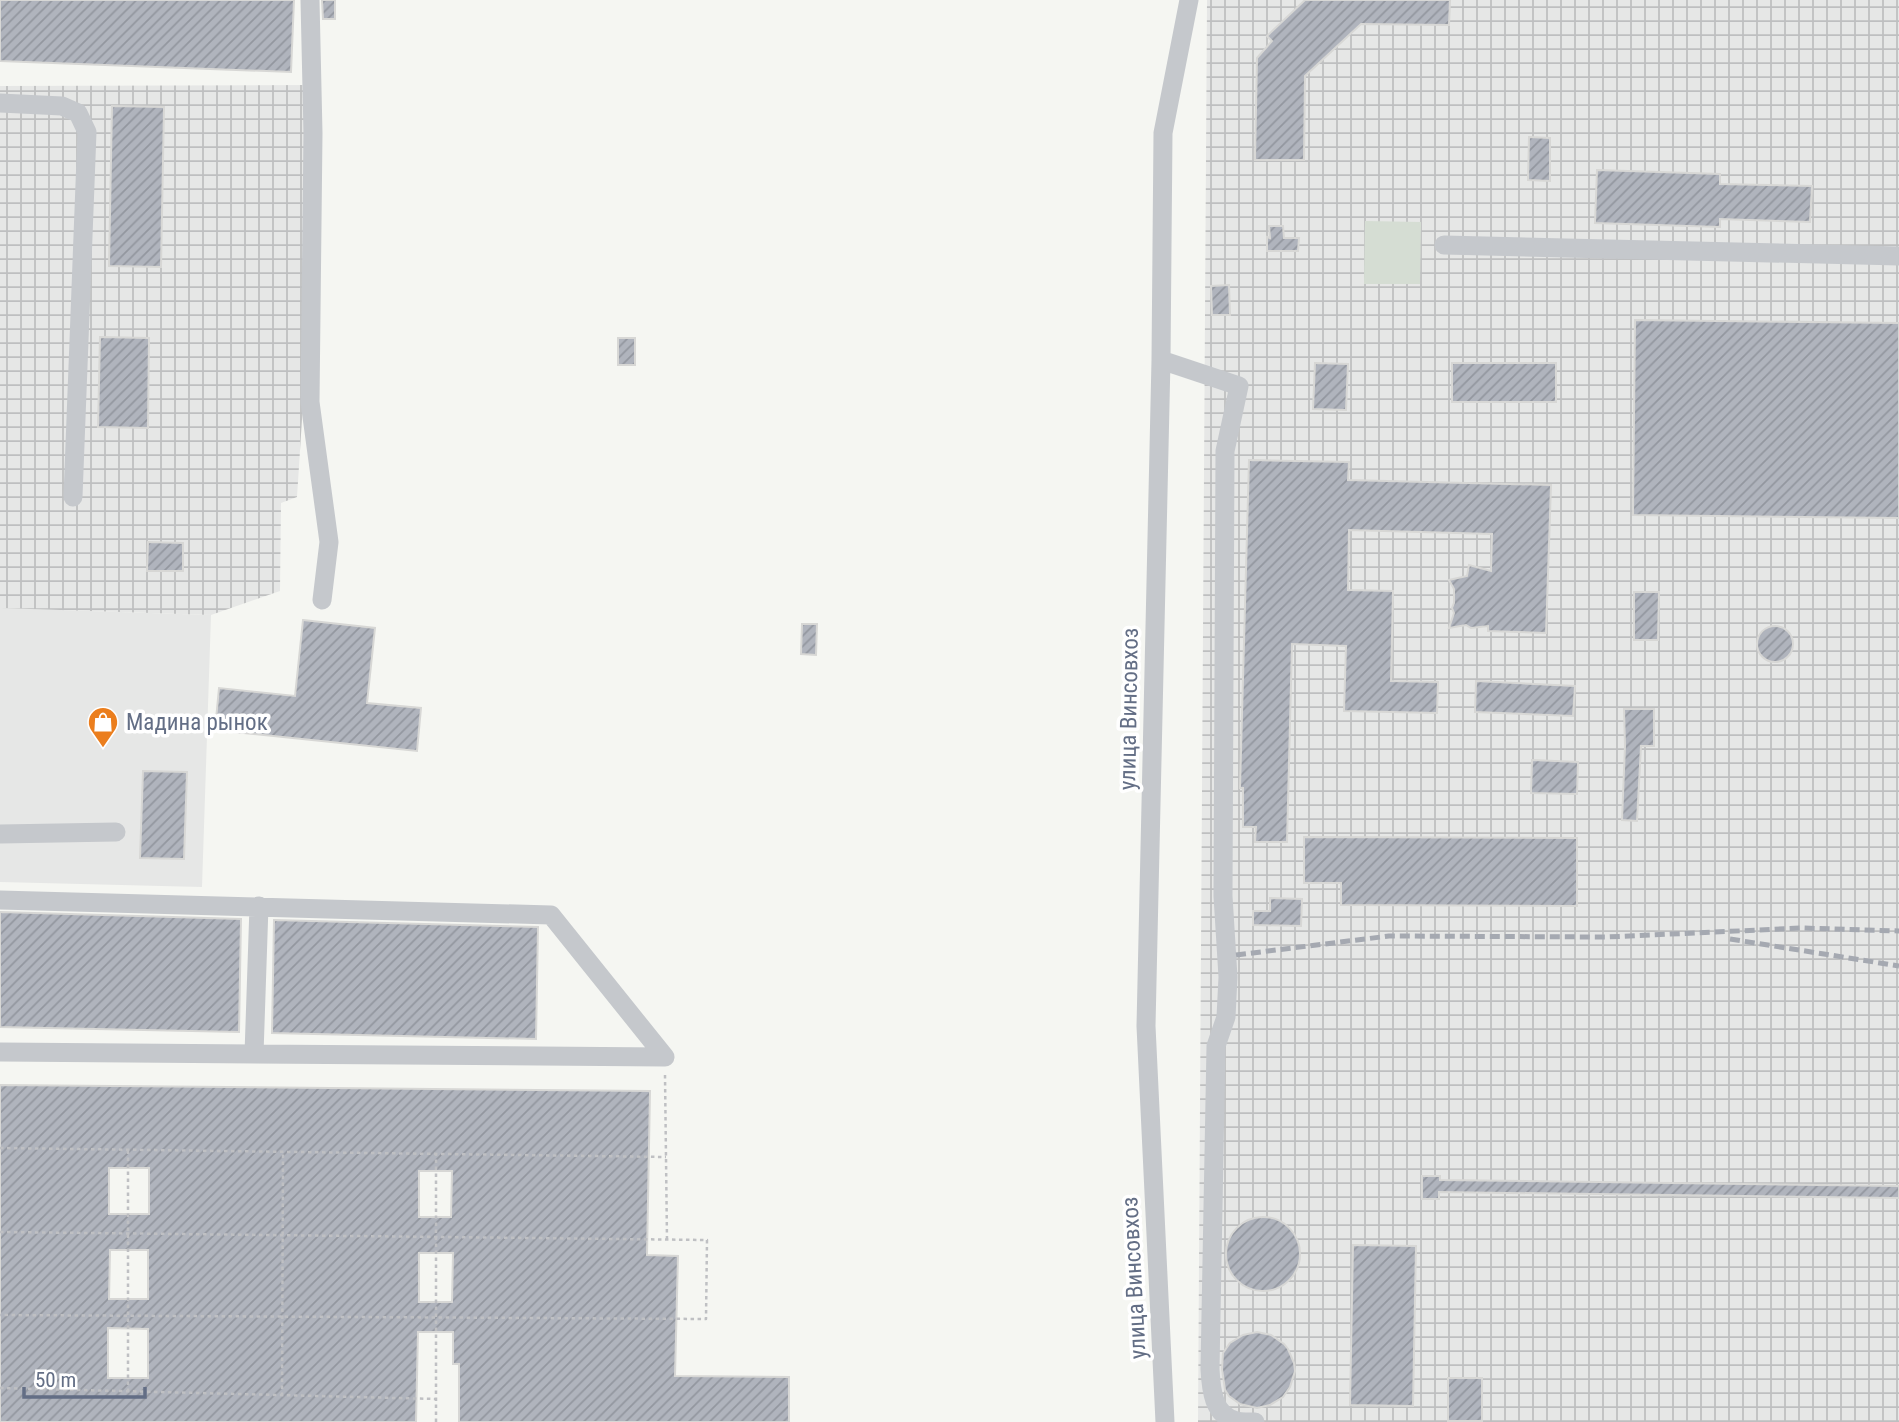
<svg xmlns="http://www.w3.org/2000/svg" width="1899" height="1422" font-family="'Roboto Condensed',sans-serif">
<defs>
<pattern id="industrial-grid" width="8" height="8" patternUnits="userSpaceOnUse" patternTransform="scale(1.75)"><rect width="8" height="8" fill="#e6e7e6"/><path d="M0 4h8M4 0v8" fill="none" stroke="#bebfc0"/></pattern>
<pattern id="building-hatch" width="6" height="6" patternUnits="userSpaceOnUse" patternTransform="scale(1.75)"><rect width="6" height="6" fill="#b0b4bd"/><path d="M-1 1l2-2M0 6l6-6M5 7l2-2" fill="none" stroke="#93979f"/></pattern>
</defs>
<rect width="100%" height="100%" fill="#f5f6f2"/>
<path fill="#e6e7e6" d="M 0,608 L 211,615 L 202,887 L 0,882 Z"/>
<path fill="url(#industrial-grid)" d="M 1207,0 L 1899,0 L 1899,1422 L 1198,1422 Z
M 307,85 L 308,326 L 297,497 L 281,503 L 280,591 L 211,615 L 0,608 L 0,86 Z"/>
<path fill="#d5ddd3" d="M 1365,221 L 1421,222 L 1420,284 L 1364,284 Z"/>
<path fill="url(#building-hatch)" stroke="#d7d7d5" stroke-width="2" fill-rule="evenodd" d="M 0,0 L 294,0 L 291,72 L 0,61 Z
M 322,0 L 335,0 L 335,19 L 323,19 Z
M 1305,0 L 1450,0 L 1449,25 L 1361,24 L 1305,76 L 1304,160 L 1255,160 L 1257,58 L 1272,41 L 1267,36 Z
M 112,106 L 164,107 L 161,267 L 109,266 Z
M 1529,137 L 1550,138 L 1550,181 L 1528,180 Z
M 1597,170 L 1720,174 L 1720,184 L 1812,186 L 1810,222 L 1720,219 L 1720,227 L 1595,223 Z
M 1269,226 L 1283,226 L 1284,238 L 1299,238 L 1298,251 L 1267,251 L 1267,237 L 1270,238 Z
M 1229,285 L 1230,315 L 1212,315 L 1211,286 Z
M 1635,320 L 1899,323 L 1899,518 L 1633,515 Z
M 100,337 L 149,338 L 148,428 L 98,427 Z
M 618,338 L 635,338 L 635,365 L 618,365 Z
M 1315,363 L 1348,364 L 1346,410 L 1313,409 Z
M 1452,363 L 1556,363 L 1556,402 L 1452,402 Z
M 1249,460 L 1349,462 L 1348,480 L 1551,485 L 1546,633 L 1488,631 L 1488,626 L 1471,628 L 1466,625 L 1449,628 L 1454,613 L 1452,608 L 1454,603 L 1454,589 L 1449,580 L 1467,576 L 1469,565 L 1491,571 L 1492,534 L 1349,530 L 1348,590 L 1393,591 L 1391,681 L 1438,682 L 1437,713 L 1344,711 L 1346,646 L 1292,644 L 1287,842 L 1255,842 L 1256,827 L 1243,827 L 1243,788 L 1240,788 Z
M 148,542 L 183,543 L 183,571 L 147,571 Z
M 1634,592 L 1659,592 L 1658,640 L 1634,640 Z
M 303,620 L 375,628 L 367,703 L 421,708 L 417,751 L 215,730 L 219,688 L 295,696 Z
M 802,624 L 817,624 L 816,655 L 801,654 Z
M1757 644a18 18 0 1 1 36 0a18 18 0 1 1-36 0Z
M 1476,681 L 1575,686 L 1573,716 L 1475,712 Z
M 1624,709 L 1654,709 L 1654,746 L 1641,746 L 1637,821 L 1622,820 L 1625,746 Z
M 1532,760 L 1578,762 L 1577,794 L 1531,793 Z
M 143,771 L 187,772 L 184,859 L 140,858 Z
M 1304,837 L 1577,838 L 1577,906 L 1341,905 L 1341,883 L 1304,883 Z
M 1270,898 L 1302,899 L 1301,926 L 1253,925 L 1253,911 L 1270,911 Z
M 0,912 L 241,919 L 239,1032 L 0,1027 Z
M 274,920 L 538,927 L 536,1039 L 272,1033 Z
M 0,1085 L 650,1091 L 647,1255 L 678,1256 L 675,1376 L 789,1377 L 789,1422 L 459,1422 L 459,1364 L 453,1364 L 453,1332 L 418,1332 L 416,1422 L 0,1422 ZM 109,1168 L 149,1168 L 149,1214 L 109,1214 ZM 419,1171 L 452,1171 L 451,1217 L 419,1217 ZM 110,1250 L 148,1250 L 148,1299 L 109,1299 ZM 419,1253 L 453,1253 L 452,1302 L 419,1302 ZM 108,1328 L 148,1329 L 148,1378 L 108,1378 Z
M 1422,1176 L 1440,1176 L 1440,1180 L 1899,1186 L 1899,1198 L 1439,1192 L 1439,1199 L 1422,1199 Z
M1226 1254a37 37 0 1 1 74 0a37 37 0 1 1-74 0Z
M 1353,1245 L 1416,1246 L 1413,1406 L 1350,1405 Z
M 1257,1332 L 1271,1335 L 1284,1344 L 1288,1349 L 1294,1363 L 1295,1371 L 1290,1387 L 1283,1397 L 1270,1405 L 1257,1408 L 1240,1404 L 1229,1396 L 1225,1390 L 1222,1369 L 1223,1353 L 1230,1343 L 1243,1335 Z
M 1448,1378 L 1482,1378 L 1482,1421 L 1448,1421 Z"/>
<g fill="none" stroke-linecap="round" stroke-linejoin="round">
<path stroke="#bfc0c3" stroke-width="2.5" stroke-dasharray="3.5 3.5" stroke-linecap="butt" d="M 665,1075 L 667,1240
M 0,1148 L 666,1157
M 0,1232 L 707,1240 L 706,1319 L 0,1315
M 0,1388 L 436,1399
M 128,1392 L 128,1150
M 282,1396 L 283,1152
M 436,1422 L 436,1154"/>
<path stroke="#c5c8cc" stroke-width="19" d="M 310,0 L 313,133 L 310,402 L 329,542 L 322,600
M 0,103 L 62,106 L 78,113 L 87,132 L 73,497
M 1444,245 L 1899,256
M 1161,360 L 1239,386 L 1225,451 L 1223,896 L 1228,977 L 1226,1017 L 1216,1046 L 1210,1369 C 1211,1389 1213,1416 1237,1421 C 1243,1422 1249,1422 1255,1422
M 0,834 L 116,832
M 0,900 L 551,915 L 665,1057
M 0,1052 L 665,1057
M 254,1054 L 259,906
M 1165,1422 L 1146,1026 L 1161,360 L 1163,133 L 1189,0"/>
<path stroke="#a5a9b1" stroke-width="5" stroke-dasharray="10 5" stroke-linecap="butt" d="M 1730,939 L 1899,966
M 1236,955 L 1389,936 L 1607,937 L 1802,928 L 1899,931"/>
</g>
<defs>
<g id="shop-pin" transform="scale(1.575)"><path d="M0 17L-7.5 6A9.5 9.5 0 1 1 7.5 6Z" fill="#eb7e1d" stroke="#fff"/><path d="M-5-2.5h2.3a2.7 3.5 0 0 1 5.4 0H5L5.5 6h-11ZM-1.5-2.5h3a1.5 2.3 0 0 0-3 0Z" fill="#fff"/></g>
</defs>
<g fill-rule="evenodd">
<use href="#shop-pin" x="103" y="722"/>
</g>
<g text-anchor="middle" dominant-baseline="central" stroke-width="7" stroke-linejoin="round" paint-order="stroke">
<g font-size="23" fill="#636e85" stroke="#fff">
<text transform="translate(1129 709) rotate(-89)">улица Винсовхоз</text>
<text transform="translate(1134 1278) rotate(-93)">улица Винсовхоз</text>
</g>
<g font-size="23" fill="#636e85" stroke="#fff" text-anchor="start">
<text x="126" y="722">Мадина рынок</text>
</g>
</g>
<path d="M24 1387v10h121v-10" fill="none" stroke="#636e85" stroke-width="3.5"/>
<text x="35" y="1387" font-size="21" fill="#636e85" stroke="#ffffff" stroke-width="5" paint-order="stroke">50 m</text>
</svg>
